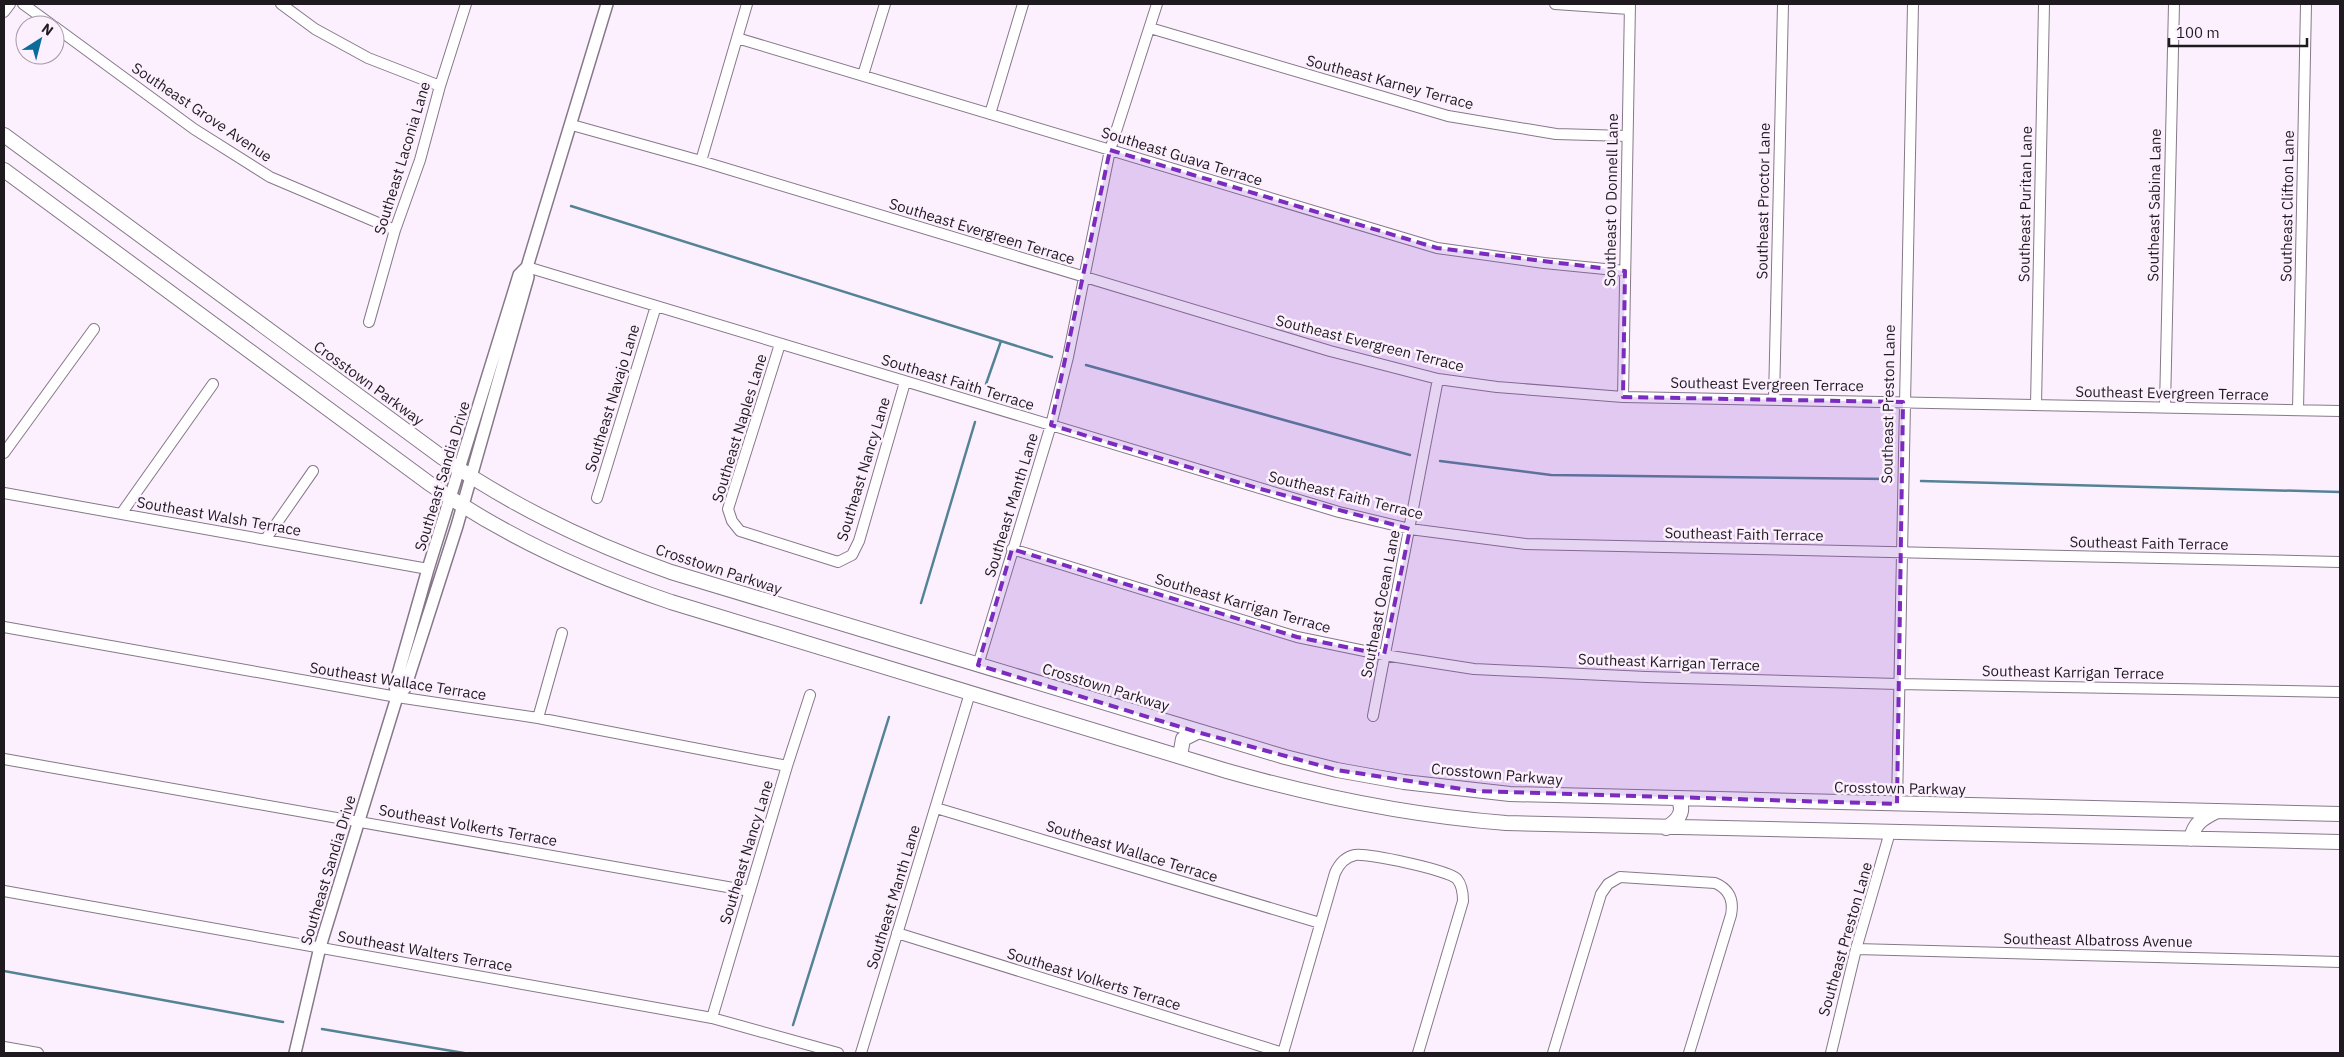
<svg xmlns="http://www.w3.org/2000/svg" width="2344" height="1057" font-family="'IBM Plex Sans',sans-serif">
<rect width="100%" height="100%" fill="#fcf0ff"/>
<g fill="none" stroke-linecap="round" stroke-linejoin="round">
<path stroke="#558396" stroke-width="2.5" d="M 571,206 L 1052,357
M 1086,365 L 1410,455
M 986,384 L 1001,341
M 1440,461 L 1551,475 L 1889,479
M 1921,481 L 2340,492
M 921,603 L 975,422
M 4,971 L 283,1022
M 793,1025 L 889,717
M 322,1029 L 464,1053"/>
<g stroke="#867889" stroke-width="12">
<path id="minor" d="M 23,4 L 52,25
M 281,4 L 315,29 L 368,58 L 440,86
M 1555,4 L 1629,9
M 4,12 L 10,4
M 55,27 L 194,129 L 270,177 L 395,230
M 1150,28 L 1448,116 L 1556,134 L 1627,136
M 737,38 L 1437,248 L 1544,263 L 1625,271
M 863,75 L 885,4
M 990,114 L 1023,4
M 572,125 L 701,161 L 1330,351 L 1438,379 L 1497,387 L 1623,397 L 2340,411
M 701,161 L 747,4
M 527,267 L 1339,512 L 1410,529 L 1526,544 L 2340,562
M 369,322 L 395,230 L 420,160 L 440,86 L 466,4
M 780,344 L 728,509 L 732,521 L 740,531 L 838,562 L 852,555 L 859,541 L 905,382
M 1623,397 L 1630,4
M 1774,400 L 1783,4
M 2036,405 L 2044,4
M 2165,407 L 2174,4
M 2298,410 L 2306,4
M 4,453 L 94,329
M 4,493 L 428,569
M 597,498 L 656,306
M 121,514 L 213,384
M 265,540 L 313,471
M 1012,549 L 1297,637 L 1384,655 L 1474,669 L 1646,677 L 1898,684 L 2340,692
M 4,627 L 397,697 L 538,718 L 787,766
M 978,665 L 1051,425 L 1068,357 L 1110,150 L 1157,4
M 1373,716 L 1438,379
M 538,718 L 562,633
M 4,759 L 750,891
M 1897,804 L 1913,4
M 936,808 L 1320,923
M 4,891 L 712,1018 L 838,1053
M 897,933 L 1283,1053
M 1856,949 L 2340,962
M 712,1018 L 787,766 L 810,695
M 4,1047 L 38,1053
M 861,1053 L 970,693
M 1283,1053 L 1335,873 C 1339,864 1345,857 1355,855 C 1367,853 1449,870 1457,879 C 1462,885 1463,893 1463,901 L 1418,1053
M 1553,1053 L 1601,894 L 1608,884 L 1620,877 L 1715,883 C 1729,889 1734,900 1731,915 L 1689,1053
M 1831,1053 L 1856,949 L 1890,832"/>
</g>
<g stroke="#867889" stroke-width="14">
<path id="tertiary" d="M 397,697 L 395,685 L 428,569 L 519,275 L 527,267
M 295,1053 L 320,947 L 397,697 L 405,688 L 457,526 L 528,277 L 527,267 L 607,4"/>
</g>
<g stroke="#867889" stroke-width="16">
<path id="secondary" d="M 4,135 L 443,458 C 514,507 589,543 671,572 L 1285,757 L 1337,770 L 1404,782 L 1510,794 L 2340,814
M 4,170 L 430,484 C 504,536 585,573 671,602 L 1227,771 C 1319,797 1411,816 1506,823 L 2340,842
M 1180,756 L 1183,739 L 1197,732
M 1666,828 C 1677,821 1686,812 1678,799
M 2191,839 C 2194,823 2203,818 2217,811"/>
</g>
<use href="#minor" stroke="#fff" stroke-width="10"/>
<use href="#tertiary" stroke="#fff" stroke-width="11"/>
<use href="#secondary" stroke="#fff" stroke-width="14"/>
</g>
<path fill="#7b2cbf" fill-opacity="0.2" stroke="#7b2cbf" stroke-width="4" stroke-dasharray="10 6" stroke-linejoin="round" d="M 1110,150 L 1437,248 L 1625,271 L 1623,397 L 1903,402 L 1897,804 L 1475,791 L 1337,770 L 1197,732 L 978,665 L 1012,549 L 1297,637 L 1384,655 L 1410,529 L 1257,488 L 1051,425 Z"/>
<g text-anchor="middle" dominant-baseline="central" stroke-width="5" stroke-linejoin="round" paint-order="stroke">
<g font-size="15" fill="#1f1a20" stroke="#fcf0ff">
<text transform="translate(1390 82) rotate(15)">Southeast Karney Terrace</text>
<text transform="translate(202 112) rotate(34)">Southeast Grove Avenue</text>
<text transform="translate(1182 156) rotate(17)">Southeast Guava Terrace</text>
<text transform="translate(402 158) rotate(-73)">Southeast Laconia Lane</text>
<text transform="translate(1611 200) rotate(-89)">Southeast O Donnell Lane</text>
<text transform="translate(1763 201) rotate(-89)">Southeast Proctor Lane</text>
<text transform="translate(2025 204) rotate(-89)">Southeast Puritan Lane</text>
<text transform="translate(2154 205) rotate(-89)">Southeast Sabina Lane</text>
<text transform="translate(2287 206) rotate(-89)">Southeast Clifton Lane</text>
<text transform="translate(982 231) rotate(17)">Southeast Evergreen Terrace</text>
<text transform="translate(1370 343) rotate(14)">Southeast Evergreen Terrace</text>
<text transform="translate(958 382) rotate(17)">Southeast Faith Terrace</text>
<text transform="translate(369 383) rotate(36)">Crosstown Parkway</text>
<text transform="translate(1767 384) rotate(1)">Southeast Evergreen Terrace</text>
<text transform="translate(2172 393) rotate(1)">Southeast Evergreen Terrace</text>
<text transform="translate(612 398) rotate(-73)">Southeast Navajo Lane</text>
<text transform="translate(1888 404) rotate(-89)">Southeast Preston Lane</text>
<text transform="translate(739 428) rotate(-73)">Southeast Naples Lane</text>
<text transform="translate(863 469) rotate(-73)">Southeast Nancy Lane</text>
<text transform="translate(442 476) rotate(-73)">Southeast Sandia Drive</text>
<text transform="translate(1346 495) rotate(14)">Southeast Faith Terrace</text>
<text transform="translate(1011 505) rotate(-73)">Southeast Manth Lane</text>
<text transform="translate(219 516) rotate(10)">Southeast Walsh Terrace</text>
<text transform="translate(1744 534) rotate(1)">Southeast Faith Terrace</text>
<text transform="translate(2149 543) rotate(1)">Southeast Faith Terrace</text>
<text transform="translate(719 569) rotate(18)">Crosstown Parkway</text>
<text transform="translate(1243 603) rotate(16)">Southeast Karrigan Terrace</text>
<text transform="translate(1380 604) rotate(-79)">Southeast Ocean Lane</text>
<text transform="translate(1669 662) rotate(2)">Southeast Karrigan Terrace</text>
<text transform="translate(2073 672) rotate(1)">Southeast Karrigan Terrace</text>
<text transform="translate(398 681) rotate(9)">Southeast Wallace Terrace</text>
<text transform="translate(1106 687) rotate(17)">Crosstown Parkway</text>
<text transform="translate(1497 774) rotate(5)">Crosstown Parkway</text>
<text transform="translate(1900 788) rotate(1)">Crosstown Parkway</text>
<text transform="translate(468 825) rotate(10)">Southeast Volkerts Terrace</text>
<text transform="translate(1132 851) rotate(17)">Southeast Wallace Terrace</text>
<text transform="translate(746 852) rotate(-73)">Southeast Nancy Lane</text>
<text transform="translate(328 870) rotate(-73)">Southeast Sandia Drive</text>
<text transform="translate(893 897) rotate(-73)">Southeast Manth Lane</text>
<text transform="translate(1845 939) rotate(-74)">Southeast Preston Lane</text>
<text transform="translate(2098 940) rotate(1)">Southeast Albatross Avenue</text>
<text transform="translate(425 951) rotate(10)">Southeast Walters Terrace</text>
<text transform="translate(1094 979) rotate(17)">Southeast Volkerts Terrace</text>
</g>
</g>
<rect width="2344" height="1057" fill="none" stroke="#1f1a20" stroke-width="10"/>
<g transform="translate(40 40) rotate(36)"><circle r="24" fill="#fcf0ff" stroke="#a49aa6"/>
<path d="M0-4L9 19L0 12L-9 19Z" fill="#0b6c9a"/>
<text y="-8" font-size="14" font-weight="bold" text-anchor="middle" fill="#1f1a20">N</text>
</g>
<path d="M2169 38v8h138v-8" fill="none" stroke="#1f1a20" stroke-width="2.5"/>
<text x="2176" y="38" font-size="15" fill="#1f1a20" stroke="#fcf0ff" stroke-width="4" paint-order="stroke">100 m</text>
</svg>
